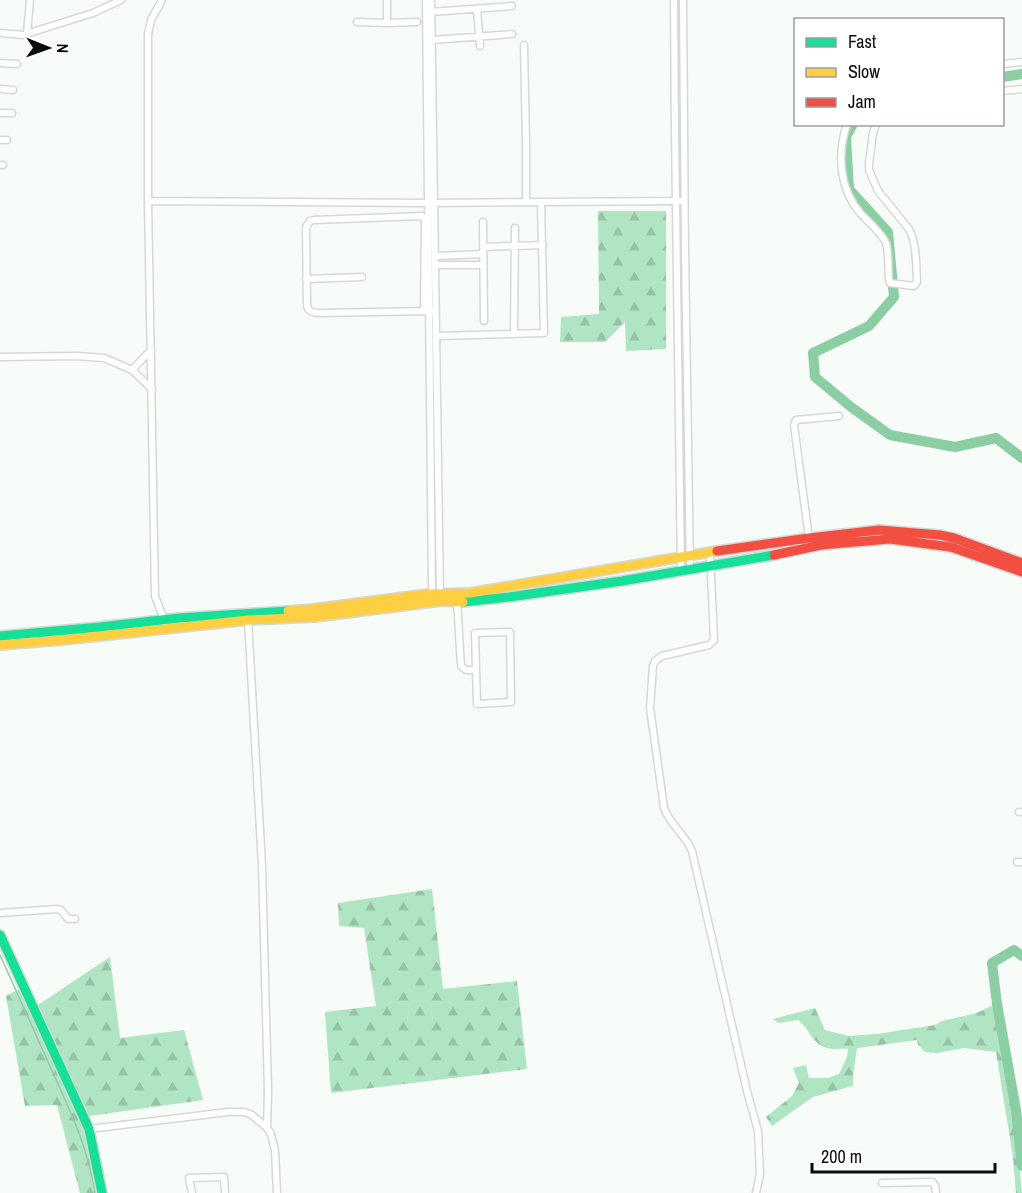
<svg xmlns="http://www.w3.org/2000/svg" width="1022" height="1193" font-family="'Archivo Narrow',sans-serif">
<defs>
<pattern id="forest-firs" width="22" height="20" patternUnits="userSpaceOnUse" patternTransform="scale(1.5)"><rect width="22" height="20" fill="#b0e5c3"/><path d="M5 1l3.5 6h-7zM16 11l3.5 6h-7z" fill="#96c3a6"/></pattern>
</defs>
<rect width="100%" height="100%" fill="#f7fcf9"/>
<path fill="url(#forest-firs)" d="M 598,211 L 666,211 L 666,349 L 626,351 L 625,322 L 605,342 L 560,342 L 561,317 L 599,314 Z
M 432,889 L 443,989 L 517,981 L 527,1069 L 331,1093 L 325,1012 L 376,1006 L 364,928 L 339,926 L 338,903 Z
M 110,957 L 120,1038 L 184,1030 L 203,1100 L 89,1116 L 38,1005 Z
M 21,988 L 86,1129 L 98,1193 L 80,1193 L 57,1105 L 25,1106 L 6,996 Z
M 993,1005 L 1001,1041 L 1016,1131 L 1022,1193 L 1016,1193 L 1013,1157 L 996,1052 L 964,1048 L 937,1053 L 925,1052 L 918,1045 L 917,1040 L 857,1048 L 853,1075 L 853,1086 L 813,1097 L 772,1126 L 766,1117 L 792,1096 L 799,1083 L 793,1068 L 806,1065 L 809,1078 L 828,1078 L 839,1074 L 847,1057 L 848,1049 C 841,1048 834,1050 827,1048 C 813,1045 809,1028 798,1020 L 779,1023 L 773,1019 L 815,1008 L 825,1030 L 848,1036 L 877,1034 L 935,1025 L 942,1021 L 977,1013 Z"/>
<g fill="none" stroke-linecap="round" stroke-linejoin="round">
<path stroke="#8bcea4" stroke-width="1.5" d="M 0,955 C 16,991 33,1028 49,1064 C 68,1106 88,1147 95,1193"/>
<path stroke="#8bcea4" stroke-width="10" d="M 1002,77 L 1022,74
M 853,124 L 846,137 L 849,189 L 888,232 L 894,297 L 869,326 L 813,353 L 815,377 L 851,407 L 890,435 L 955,447 L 996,438 L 1022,458
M 1022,956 L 1014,950 L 992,963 L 997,1004 L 1016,1110 L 1022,1166"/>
<g stroke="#d4d9d6" stroke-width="9">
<path id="street" d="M 162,0 L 151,20 L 148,34 L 148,201 L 155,596 L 165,622
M 387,0 L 387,23 L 417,22
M 426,0 L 432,595
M 431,0 L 440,596
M 674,0 L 675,131 L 681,571
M 683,0 L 685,252 L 690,569
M 477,9 L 480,46
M 431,12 L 512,6
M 357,22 L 387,23
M 0,33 L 23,35 L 93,13 L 121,0
M 27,34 L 30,0
M 432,40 L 512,34
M 524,45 L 526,142 L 526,202
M 0,63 L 17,64
M 1002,64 L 1022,62
M 0,89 L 13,90
M 1002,91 L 1022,89
M 0,113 L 12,113
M 847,124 C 837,154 839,189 861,214 C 868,221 882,234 886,243 C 889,252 888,270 889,280 L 890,283 L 914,286 L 917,282 C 916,264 917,245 909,229 L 878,191 L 869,170 L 869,163 L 873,133 L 876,124
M 0,140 L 7,140
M 0,165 L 3,165
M 148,201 L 429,203 L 681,201
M 483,222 L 484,321
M 483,247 L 543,245
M 436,256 L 483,254
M 436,265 L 483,265
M 306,279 L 362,277
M 424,311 L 425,223 L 424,218 L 422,216 L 314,220 L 310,221 L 306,227 L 307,304 C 307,312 313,313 320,313 L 429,311 L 431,311
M 514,334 L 515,228
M 437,336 L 544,333 L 541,202
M 0,357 L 77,356 L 104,358 L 132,370 L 152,389
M 132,370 L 151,350
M 809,538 L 794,425 L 796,420 L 839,416
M 710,553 L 714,640 L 709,645 L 662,656 L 655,661 L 653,666 L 650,708 L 664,808 C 670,825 685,834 692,851 L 747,1091 L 758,1131 L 760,1174 L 756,1193
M 457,600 L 461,666 L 466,670 L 476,670
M 248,620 L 262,865 L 268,1090 L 267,1128
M 510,632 L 511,702 L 477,704 L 475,633 Z
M 1019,812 L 1022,812
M 1017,862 L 1022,862
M 0,913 L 57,909 L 61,910 L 68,919 L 75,919
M 89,1129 L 228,1112 L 244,1112 L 252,1115 L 267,1128 L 271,1134 L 275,1151 L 277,1193
M 882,1183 L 932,1182 L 935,1185 L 936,1193
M 192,1193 L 189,1178 L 224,1177 L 225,1193"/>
</g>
<g stroke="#d4d9d6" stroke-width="12">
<path id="fast" d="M 463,602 L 509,597 L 622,581 L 774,555
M 0,636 L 100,627 L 179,618 L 288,611
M 0,935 L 89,1129 L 102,1193"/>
</g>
<g stroke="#d4d9d6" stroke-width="12">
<path id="slow" d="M 288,611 L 313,609 L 428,594 L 470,593 L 717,551
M 0,645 L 62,640 L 248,620 L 315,617 L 441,601 L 463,602"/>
</g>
<g stroke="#d4d9d6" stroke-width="12">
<path id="jam" d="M 717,551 L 809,538 L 879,530 L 940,535 L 954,538 L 1022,563
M 774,555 L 821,545 L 890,539 L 951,547 L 1022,572"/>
</g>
<use href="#street" stroke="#fefffe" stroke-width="6"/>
<use href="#fast" stroke="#16e098" stroke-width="9"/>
<use href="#slow" stroke="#ffcf43" stroke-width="9"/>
<use href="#jam" stroke="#f24e42" stroke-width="9"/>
</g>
<rect x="794" y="18" width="210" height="108" fill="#ffffff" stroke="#9c9e9d" stroke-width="1.5"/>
<rect x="806" y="38" width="30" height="9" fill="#16e098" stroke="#9c9e9d" stroke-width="1.5"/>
<text x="848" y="48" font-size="18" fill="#080d0a">Fast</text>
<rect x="806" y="68" width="30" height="9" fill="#ffcf43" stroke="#9c9e9d" stroke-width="1.5"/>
<text x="848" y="78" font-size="18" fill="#080d0a">Slow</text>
<rect x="806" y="98" width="30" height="9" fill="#f24e42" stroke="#9c9e9d" stroke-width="1.5"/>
<text x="848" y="108" font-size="18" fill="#080d0a">Jam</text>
<g transform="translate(48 48) rotate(91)" stroke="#ffffff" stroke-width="4.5" paint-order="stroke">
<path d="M0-4.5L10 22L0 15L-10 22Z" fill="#080d0a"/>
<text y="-9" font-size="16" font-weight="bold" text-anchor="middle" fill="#080d0a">N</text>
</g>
<path d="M812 1163v9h183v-9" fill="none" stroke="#080d0a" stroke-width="3"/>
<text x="821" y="1163" font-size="18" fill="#080d0a" stroke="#ffffff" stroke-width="4.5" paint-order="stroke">200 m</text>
</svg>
